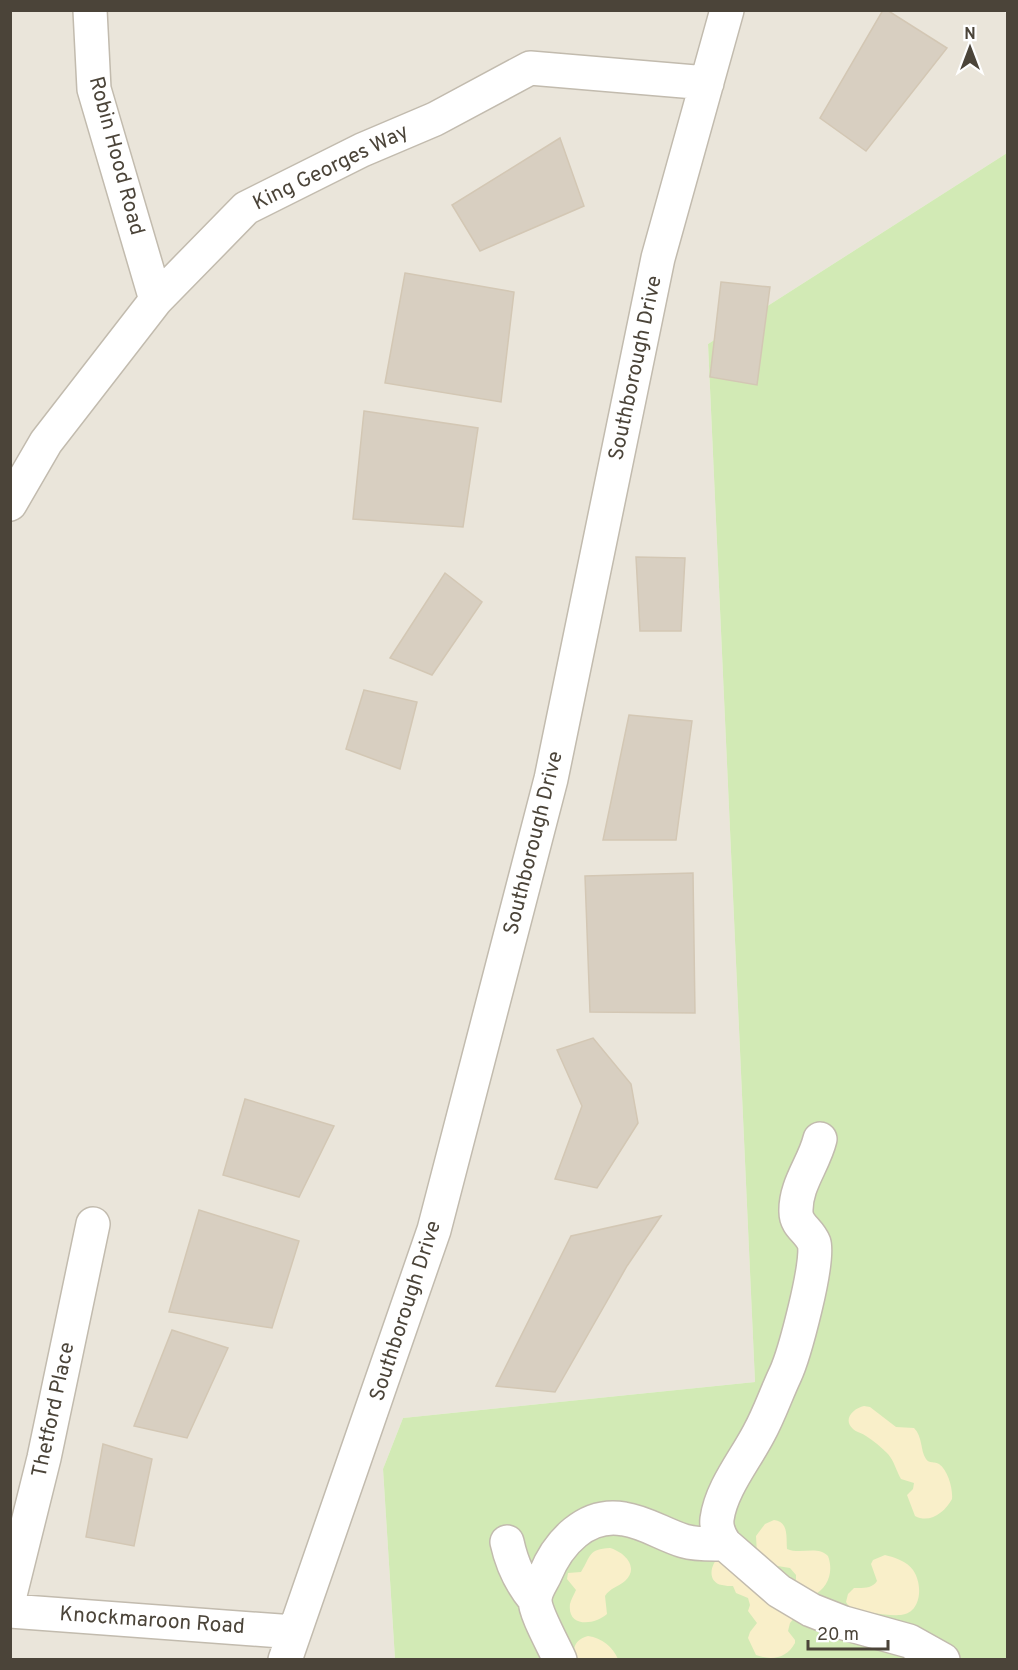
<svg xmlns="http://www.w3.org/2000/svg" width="1018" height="1670" font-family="Overpass,sans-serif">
<rect width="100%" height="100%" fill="#f6f3ec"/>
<path fill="#eae5da" d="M 11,11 L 1003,11 L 1008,15 L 1007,153 L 708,344 L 755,1382 L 403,1418 L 383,1469 L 395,1659 L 11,1660 Z"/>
<path fill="#d2eab5" d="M 1007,153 L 1007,1659 L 395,1659 L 383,1469 L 403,1418 L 755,1382 L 708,344 Z"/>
<path fill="#f9efc9" d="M 864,1406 L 870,1407 L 896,1427 L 914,1428 C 923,1437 920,1450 926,1459 C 929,1464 935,1461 939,1464 C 948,1470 953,1489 952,1499 C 945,1512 930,1524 915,1516 L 907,1495 L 913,1489 L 914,1483 L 901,1479 C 896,1470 894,1461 888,1454 C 881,1447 874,1441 866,1436 C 862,1433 856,1432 853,1429 C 842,1419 854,1408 864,1406 Z
M 774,1520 C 789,1522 786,1537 787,1549 C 801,1555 817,1545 828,1556 C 834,1572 828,1589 812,1596 L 796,1584 L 796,1575 L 790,1568 L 765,1564 L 757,1554 L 756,1536 L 765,1524 Z
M 610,1548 C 624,1552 640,1567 625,1581 C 618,1587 610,1588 605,1596 L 607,1614 C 595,1625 567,1628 570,1604 C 571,1599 574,1595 576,1590 L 567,1579 L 568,1573 L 581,1572 C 591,1556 588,1549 610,1548 Z
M 885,1555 C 894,1557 908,1562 913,1570 C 923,1584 922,1613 901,1615 C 886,1616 865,1612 850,1608 L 846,1602 L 848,1594 L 854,1588 C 862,1588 872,1589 877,1581 L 871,1564 L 873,1560 Z
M 719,1557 L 795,1617 L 790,1623 L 788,1631 L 795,1640 L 795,1643 C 787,1658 772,1661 756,1655 L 748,1638 L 750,1632 L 757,1623 L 748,1611 L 750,1605 L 748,1598 L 736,1593 L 733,1586 C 729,1586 726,1586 722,1585 C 707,1582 710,1565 719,1557 Z
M 588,1636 C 602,1638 613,1647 618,1659 L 576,1659 C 571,1648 576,1639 588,1636 Z"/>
<path fill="#d8cfc1" stroke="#d3c7b4" stroke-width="1.5" d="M 883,10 L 887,10 L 947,48 L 866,151 L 820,118 Z
M 560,138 L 584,206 L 480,251 L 452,205 Z
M 405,273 L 514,292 L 501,402 L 385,383 Z
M 721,282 L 770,287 L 757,385 L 710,377 Z
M 364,411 L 478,428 L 463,527 L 353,519 Z
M 636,557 L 685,558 L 681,631 L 640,631 Z
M 445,573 L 482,602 L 432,675 L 390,658 Z
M 364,690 L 417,702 L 400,769 L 346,749 Z
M 629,715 L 692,721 L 676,840 L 603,840 Z
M 693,873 L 695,1013 L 590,1012 L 585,876 Z
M 593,1038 L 631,1084 L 638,1123 L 597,1188 L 555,1179 L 582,1106 L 557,1050 Z
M 245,1099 L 334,1126 L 299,1197 L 223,1175 Z
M 199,1210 L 299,1241 L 272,1328 L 169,1312 Z
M 661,1216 L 627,1266 L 555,1392 L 496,1386 L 571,1236 Z
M 172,1330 L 228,1348 L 187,1438 L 134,1426 Z
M 103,1444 L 152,1459 L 134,1546 L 86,1537 Z"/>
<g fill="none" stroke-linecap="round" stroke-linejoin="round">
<g stroke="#c2bbae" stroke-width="36">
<path id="minor" d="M 90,10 L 94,89 L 156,300
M 10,504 L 46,442 L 156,300 L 246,208 L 362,150 L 435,119 L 530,68 L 707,83
M 507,1542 C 512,1565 520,1582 535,1600
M 725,1544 C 720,1537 716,1528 717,1519 C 721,1489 745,1460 759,1433 C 769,1415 776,1394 785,1375 C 794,1356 820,1260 814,1243 C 809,1230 796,1226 796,1212 C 795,1185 814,1164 820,1139
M 10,1595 L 44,1458 L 93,1224
M 10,1611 L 294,1632
M 285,1660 L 434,1230 L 551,779 L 658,258 L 727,10
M 560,1660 C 554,1646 535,1613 535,1600 C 535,1591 541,1583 545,1575 C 558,1543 586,1512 624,1519 C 645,1522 664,1535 684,1541 C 698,1545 712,1544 725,1544 L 779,1591 L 811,1610 L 844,1623 L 909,1641 L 943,1660"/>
</g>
<use href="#minor" stroke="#fff" stroke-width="33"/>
</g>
<g text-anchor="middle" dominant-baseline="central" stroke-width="4.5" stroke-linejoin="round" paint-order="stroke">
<g font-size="21" fill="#4b4439" stroke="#fff">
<text transform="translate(116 156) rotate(75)">Robin Hood Road</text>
<text transform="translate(331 168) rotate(-26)">King Georges Way</text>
<text transform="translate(636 368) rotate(-78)">Southborough Drive</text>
<text transform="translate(534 843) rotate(-76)">Southborough Drive</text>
<text transform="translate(406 1311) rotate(-72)">Southborough Drive</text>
<text transform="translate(54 1410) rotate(-78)">Thetford Place</text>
<text transform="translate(152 1621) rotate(4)">Knockmaroon Road</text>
</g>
</g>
<rect width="1018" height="1670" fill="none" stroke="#4b4439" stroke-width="24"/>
<g transform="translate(970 48)" stroke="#ffffff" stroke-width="4.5" paint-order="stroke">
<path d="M0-4.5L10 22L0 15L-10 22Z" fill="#4b4439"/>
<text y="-9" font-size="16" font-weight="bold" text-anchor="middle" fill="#4b4439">N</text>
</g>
<path d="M808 1640v9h80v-9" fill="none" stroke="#4b4439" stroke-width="3"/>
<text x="817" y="1640" font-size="18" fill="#4b4439" stroke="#ffffff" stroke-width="4.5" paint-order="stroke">20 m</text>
</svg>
